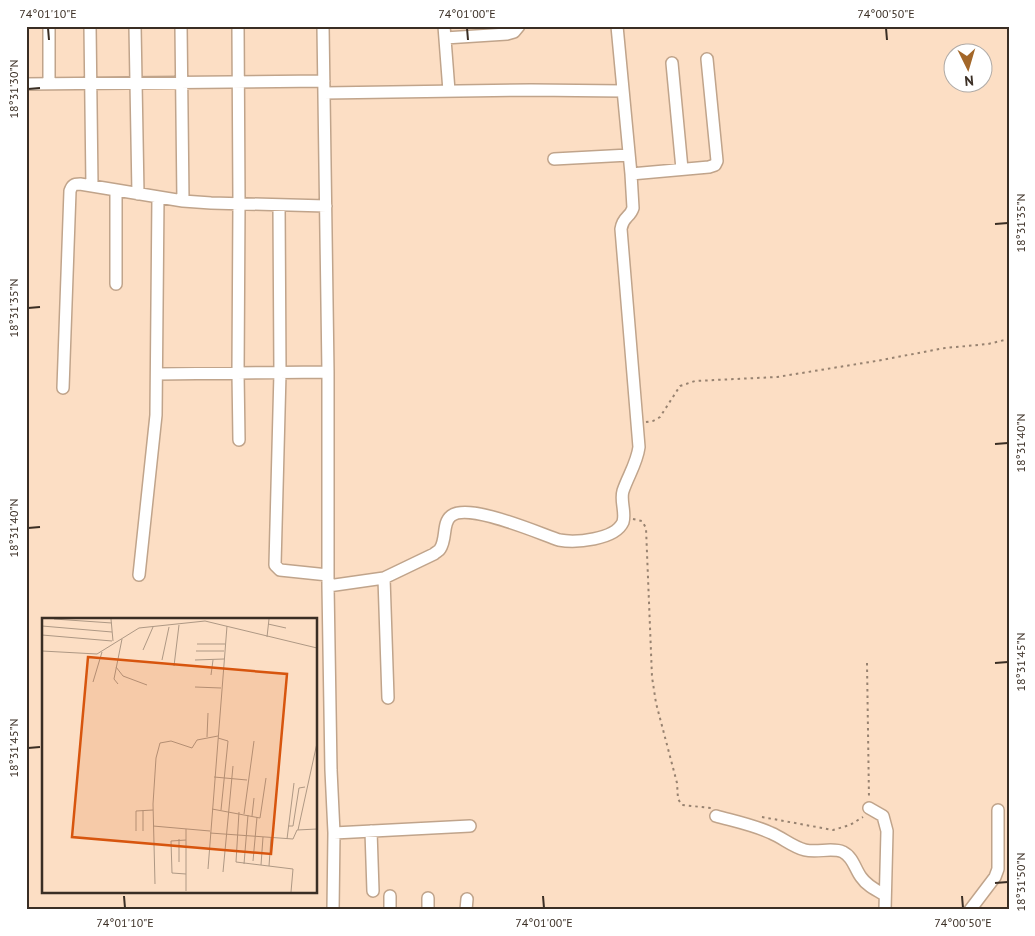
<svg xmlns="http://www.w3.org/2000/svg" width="1035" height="936" font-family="'PT Sans',sans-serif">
<rect width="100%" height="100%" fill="#fcdec4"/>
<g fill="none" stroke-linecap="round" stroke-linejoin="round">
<g stroke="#c0a48b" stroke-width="14">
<path id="street" d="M 49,26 L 49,84
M 90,26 L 92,186
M 135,26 L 138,194
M 181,26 L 183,201
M 238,26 L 239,203 L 238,373 L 239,440
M 323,26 L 328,372 L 328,586 L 331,770 L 334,833 L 333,910
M 444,26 L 449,91
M 445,38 L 507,34 L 514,32 L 519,26
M 672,63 L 682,169
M 26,84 L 324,81
M 324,93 L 531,90 L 623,91
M 554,159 L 629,155
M 631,174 L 709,167 L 715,165 L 717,161 L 707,59
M 279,205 L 280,373 L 275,565 L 280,570 L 328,575
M 116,284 L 116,190
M 157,374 L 328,372
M 63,388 L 70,191 C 72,185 74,184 80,184 L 183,201 L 211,203 L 326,206
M 139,575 L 156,415 L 158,197
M 384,578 L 388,698
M 328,586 L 384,578 L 434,554 C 436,552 439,551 440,549 C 447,539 442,523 451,516 C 468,502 538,533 559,540 C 575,543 615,540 623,522 C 626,512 620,501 623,491 C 628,476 637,463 639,447 L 621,229 C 623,216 630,218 633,208 L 631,174 L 617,26
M 869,808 L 883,816 L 887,831 L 885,910
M 716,816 C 734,821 754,825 771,833 C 783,838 793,847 805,850 C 818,853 832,847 843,852 C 853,857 855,869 861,877 C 867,886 876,890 885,895
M 371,831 L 373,891
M 334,833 L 470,826
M 428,898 L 428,910
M 390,910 L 390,896
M 466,910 L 467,899
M 970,910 L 995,877 L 998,869 L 998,810"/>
</g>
<path stroke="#978270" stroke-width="2" stroke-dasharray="2.5 4" stroke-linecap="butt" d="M 646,422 L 653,421 L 660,417 L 680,386 L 695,381 L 777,377 L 876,361 L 945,348 L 988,344 L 1009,339
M 633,519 L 642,521 L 646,528 L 652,677 L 656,703 L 677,783 L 678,799 L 682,805 L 711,808
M 867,663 L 869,799
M 762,817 L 833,830 L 850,825 L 863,817"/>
<use href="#street" stroke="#fff" stroke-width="11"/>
</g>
<path fill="none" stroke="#3a2e24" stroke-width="2" d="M 48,28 L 49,40M 467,28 L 468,40M 886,28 L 887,40M 28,89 L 40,88M 995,224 L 1008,223M 28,308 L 40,307M 995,444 L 1008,443M 28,528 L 40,527M 995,663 L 1008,662M 28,748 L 40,747M 995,883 L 1008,882M 124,896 L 125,908M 543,896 L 544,908M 962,896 L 963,908"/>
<g transform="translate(42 618)">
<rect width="275" height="275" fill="#fcdec4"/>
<path fill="none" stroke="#ae9884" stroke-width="1" d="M 12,1 L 70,5M 69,1 L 71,23M 226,6 L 244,10M 0,8 L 70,14M 0,17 L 70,23M 225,19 L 227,1M 155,26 L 183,26M 101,32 L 111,9M 0,33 L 55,36 L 97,10 L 163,3 L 275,30M 154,33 L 182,33M 120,42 L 127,9M 153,42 L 182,41M 132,48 L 137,7M 74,49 L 81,58 L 105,67M 169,57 L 171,42M 51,64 L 60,34M 76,66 L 72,61 L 80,21M 153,69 L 179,70M 165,119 L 166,95M 176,120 L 186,123 L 179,192M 172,159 L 205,162M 170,191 L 218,200 L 224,160M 101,192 L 101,213M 197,194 L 194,244 L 251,251 L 249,274M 202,196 L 212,123M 210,198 L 212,180M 111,208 L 168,213M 246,208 L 251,208 L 257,170 L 263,169M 256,212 L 275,125M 94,213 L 94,193 L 111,192M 168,215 L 251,221 L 255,212 L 275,211M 245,221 L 252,165M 144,222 L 129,223 L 130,255 L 144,256M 211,243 L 215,199M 137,244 L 137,221M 202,246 L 206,197M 219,247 L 221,219M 227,248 L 229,220M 166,251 L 185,8M 181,254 L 191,148M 113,266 L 111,186 L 114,140 L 118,125 L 129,123 L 150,130 L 155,122 L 176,118M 144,273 L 144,211"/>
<path fill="#d7550e" fill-opacity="0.15" stroke="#d7550e" stroke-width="2.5" d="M 46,39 L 245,56 L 229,236 L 30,219 Z"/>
<rect width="275" height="275" fill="none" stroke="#3a2e24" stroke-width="2.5"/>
</g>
<rect width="1035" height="936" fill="none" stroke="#ffffff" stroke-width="55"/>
<g transform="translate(968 68) rotate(175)"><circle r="24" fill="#ffffff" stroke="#b0aba7"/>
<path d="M0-4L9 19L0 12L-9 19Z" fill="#a36729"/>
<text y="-8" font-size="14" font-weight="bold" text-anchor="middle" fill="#3a2e24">N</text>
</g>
<rect x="28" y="28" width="980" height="880" fill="none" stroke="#3a2e24" stroke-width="2"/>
<g font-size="12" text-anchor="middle" fill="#3a2e24">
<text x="48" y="18">74°01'10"E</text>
<text x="467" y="18">74°01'00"E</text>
<text x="886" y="18">74°00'50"E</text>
<text transform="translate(14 89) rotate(-90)" y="4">18°31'30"N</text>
<text transform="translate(1021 223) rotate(-90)" y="4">18°31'35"N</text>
<text transform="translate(14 308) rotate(-90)" y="4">18°31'35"N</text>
<text transform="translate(1021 443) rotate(-90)" y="4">18°31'40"N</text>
<text transform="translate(14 528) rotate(-90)" y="4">18°31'40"N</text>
<text transform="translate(1021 662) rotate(-90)" y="4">18°31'45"N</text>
<text transform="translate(14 748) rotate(-90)" y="4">18°31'45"N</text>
<text transform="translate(1021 882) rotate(-90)" y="4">18°31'50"N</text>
<text x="125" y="927">74°01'10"E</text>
<text x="544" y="927">74°01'00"E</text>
<text x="963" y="927">74°00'50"E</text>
</g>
</svg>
